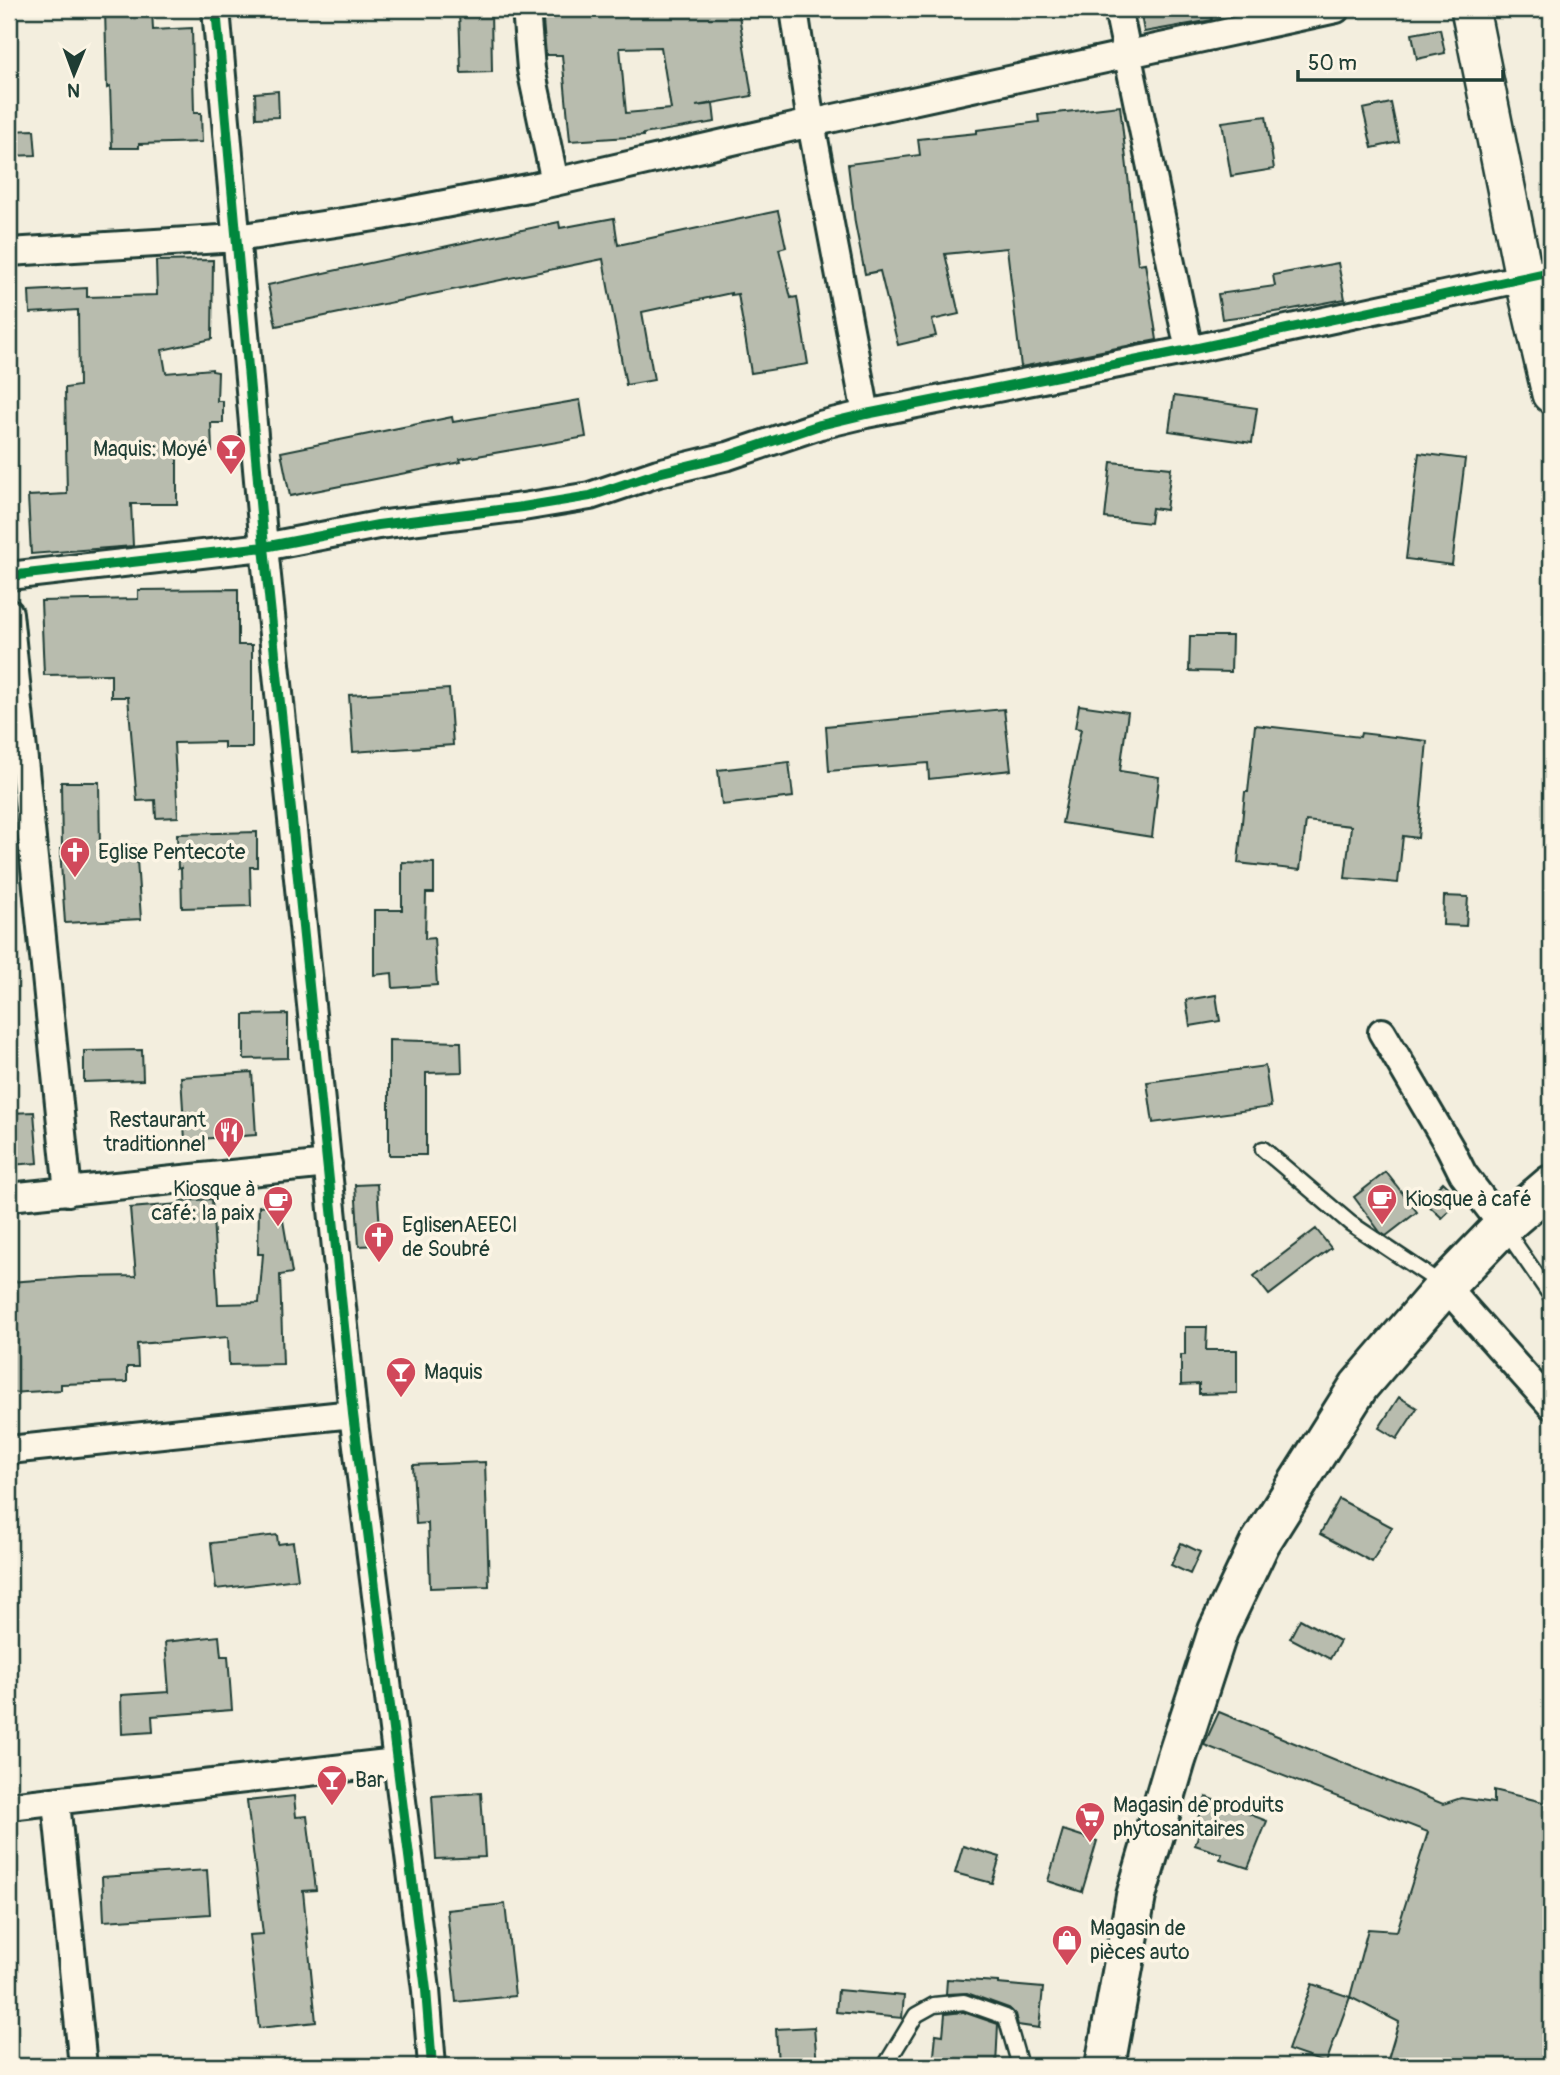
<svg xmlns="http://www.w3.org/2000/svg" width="1560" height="2075" font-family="Pangolin,sans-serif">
<rect width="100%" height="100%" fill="#f3eede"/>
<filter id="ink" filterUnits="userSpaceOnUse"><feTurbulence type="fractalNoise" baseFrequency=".0143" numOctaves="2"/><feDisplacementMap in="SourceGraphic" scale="14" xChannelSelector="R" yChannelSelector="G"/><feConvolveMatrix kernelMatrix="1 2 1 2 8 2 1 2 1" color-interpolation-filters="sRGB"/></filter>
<g filter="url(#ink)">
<path fill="#b8bcae" stroke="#1f3d34" stroke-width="2" fill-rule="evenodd" d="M 105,9 L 152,9 L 153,30 L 192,28 L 194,113 L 201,113 L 202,142 L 139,144 L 139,148 L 112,148 L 110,87 L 107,88 Z
M 459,9 L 491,9 L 492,72 L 461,73 Z
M 542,9 L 738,9 L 752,96 L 696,106 L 713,104 L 715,122 L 643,134 L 643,136 L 570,141 L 562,55 L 546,55 ZM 661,47 L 671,109 L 626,113 L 620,48 Z
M 1140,9 L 1211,9 L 1212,20 L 1144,32 Z
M 1440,29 L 1445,53 L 1417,59 L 1412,34 Z
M 278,91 L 279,117 L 256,118 L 255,93 Z
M 1391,103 L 1399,142 L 1372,148 L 1363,109 Z
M 1120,106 L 1138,264 L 1145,263 L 1157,340 L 1021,367 L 1007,248 L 945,254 L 959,314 L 932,320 L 936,336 L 898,345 L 880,271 L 865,274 L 855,223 L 848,164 L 920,155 L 918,139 L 977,133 L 977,130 L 1039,122 L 1038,115 Z
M 1266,116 L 1274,169 L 1231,176 L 1222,122 Z
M 34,130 L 36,155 L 9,156 L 9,131 Z
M 778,211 L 786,247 L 779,249 L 791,298 L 797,297 L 808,364 L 751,373 L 738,294 L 731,295 L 731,293 L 642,312 L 654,380 L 626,385 L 603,259 L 276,326 L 268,285 L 559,222 L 560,228 L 614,218 L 618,245 Z
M 213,260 L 212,339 L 162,350 L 166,373 L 212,369 L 212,371 L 218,372 L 217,401 L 223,401 L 223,423 L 211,423 L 212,451 L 177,452 L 177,504 L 131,504 L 133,546 L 31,554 L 28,496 L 67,494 L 65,388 L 79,386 L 78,310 L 30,313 L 29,291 L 87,288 L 87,297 L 157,295 L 156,261 Z
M 1338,263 L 1345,299 L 1282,311 L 1222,319 L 1218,294 L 1275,286 L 1273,275 Z
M 1174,396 L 1257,408 L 1252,443 L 1169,431 Z
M 580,400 L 586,437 L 460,459 L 461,462 L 290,496 L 281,452 L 452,417 L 453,422 Z
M 1419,453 L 1465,459 L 1452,565 L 1406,559 Z
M 1111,462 L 1171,468 L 1166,510 L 1152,508 L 1150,523 L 1105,518 Z
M 238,589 L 238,645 L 252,645 L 252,748 L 224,748 L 224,742 L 174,743 L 178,817 L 156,818 L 155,800 L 137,801 L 128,697 L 111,697 L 111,674 L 44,675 L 41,601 L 138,599 L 138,590 Z
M 1190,636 L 1232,636 L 1231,672 L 1189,671 Z
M 449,689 L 453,745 L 353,752 L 349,695 Z
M 1079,705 L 1128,712 L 1120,771 L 1159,777 L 1152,837 L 1062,823 L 1081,729 L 1075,728 Z
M 1004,709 L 1011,770 L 929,779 L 928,763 L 829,771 L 826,726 Z
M 1255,725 L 1360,737 L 1361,733 L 1427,741 L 1418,838 L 1403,836 L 1398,883 L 1345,878 L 1351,826 L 1306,821 L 1300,870 L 1238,863 L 1245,792 L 1248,792 Z
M 789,762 L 793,797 L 722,805 L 718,770 Z
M 61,782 L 99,782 L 100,847 L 136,845 L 141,919 L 65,923 L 60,849 L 62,849 Z
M 257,832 L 257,867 L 250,867 L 251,906 L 182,908 L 181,868 L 178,869 L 177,834 Z
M 402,862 L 434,863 L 434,893 L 426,893 L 425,939 L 434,938 L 437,985 L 393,988 L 392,973 L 374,975 L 374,910 L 402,910 Z
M 1444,896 L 1468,897 L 1466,926 L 1443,925 Z
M 1216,995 L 1220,1021 L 1190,1026 L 1186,1000 Z
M 288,1014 L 288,1058 L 244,1059 L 244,1015 Z
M 389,1040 L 461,1042 L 462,1072 L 426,1073 L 426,1155 L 389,1155 Z
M 142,1050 L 143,1080 L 84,1082 L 84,1051 Z
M 1265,1066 L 1271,1107 L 1153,1123 L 1147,1082 Z
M 252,1072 L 256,1135 L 185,1140 L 181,1077 Z
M 34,1112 L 38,1163 L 9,1165 L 9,1113 Z
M 1386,1172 L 1417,1212 L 1386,1236 L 1380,1232 L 1354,1197 Z
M 1443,1182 L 1461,1199 L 1442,1218 L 1424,1201 Z
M 377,1184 L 381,1245 L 359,1246 L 355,1185 Z
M 212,1199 L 218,1304 L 259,1303 L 263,1254 L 258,1254 L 259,1206 L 280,1203 L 292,1273 L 280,1275 L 283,1364 L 229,1365 L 228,1337 L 137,1344 L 138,1367 L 127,1367 L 127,1382 L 61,1384 L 61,1390 L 9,1393 L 9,1282 L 80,1277 L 136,1276 L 130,1208 L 180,1204 L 180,1201 Z
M 1316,1229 L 1331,1248 L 1269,1295 L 1254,1276 Z
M 1185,1327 L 1207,1327 L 1206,1350 L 1237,1350 L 1237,1393 L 1199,1394 L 1199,1384 L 1181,1385 L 1181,1355 L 1185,1355 Z
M 1399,1397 L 1417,1408 L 1397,1439 L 1379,1428 Z
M 485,1462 L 489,1586 L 430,1588 L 428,1523 L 416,1524 L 413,1465 Z
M 1339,1499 L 1392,1527 L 1372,1562 L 1320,1534 Z
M 277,1535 L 278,1544 L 293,1542 L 298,1579 L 216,1589 L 211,1543 Z
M 1181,1543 L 1200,1552 L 1190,1574 L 1171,1565 Z
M 1300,1619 L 1340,1641 L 1330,1659 L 1290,1638 Z
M 219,1636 L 221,1656 L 228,1656 L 232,1710 L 152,1716 L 153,1732 L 122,1734 L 121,1695 L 169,1692 L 165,1642 Z
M 1219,1712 L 1443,1804 L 1461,1798 L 1494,1803 L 1494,1790 L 1551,1804 L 1551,2066 L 1386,2066 L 1399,2022 L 1350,1997 L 1368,1929 L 1397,1931 L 1428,1832 L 1204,1745 Z
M 481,1793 L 485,1857 L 436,1859 L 432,1796 Z
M 294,1796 L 296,1817 L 307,1816 L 316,1890 L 303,1891 L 316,2022 L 259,2028 L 249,1935 L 263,1934 L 247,1801 Z
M 1206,1797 L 1267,1821 L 1248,1868 L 1220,1859 L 1222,1854 L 1195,1845 L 1202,1824 L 1197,1821 Z
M 1063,1830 L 1097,1841 L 1082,1892 L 1048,1881 Z
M 963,1846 L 1000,1857 L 992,1883 L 955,1873 Z
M 207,1870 L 210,1914 L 104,1921 L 102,1877 Z
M 505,1904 L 515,1996 L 456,2002 L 447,1910 Z
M 947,1979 L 998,1982 L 998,1984 L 1043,1988 L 1039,2028 L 1018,2025 L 1015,2014 L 1009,2008 L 967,1993 L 946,1994 Z
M 1312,1984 L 1350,1997 L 1326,2063 L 1288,2050 Z
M 838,1990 L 904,1996 L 902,2018 L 836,2012 Z
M 963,2012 L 998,2024 L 996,2066 L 933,2066 L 936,2034 L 943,2035 L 945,2014 Z
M 814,2027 L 817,2066 L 778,2066 L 776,2029 Z"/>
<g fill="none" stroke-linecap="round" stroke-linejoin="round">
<g stroke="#1f3d34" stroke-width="19">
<path id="service" d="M 1263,1149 L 1350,1223 L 1443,1285
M 1504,1228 L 1551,1296
M 885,2066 L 916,2015 L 934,2005 L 964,2002 L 1006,2017 L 1020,2066"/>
</g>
<g stroke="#1f3d34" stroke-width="32">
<path id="minor" d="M 216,9 L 264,547 L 353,1414 L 426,1990 L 432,2066
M 526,9 L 531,69 L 555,182
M 794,9 L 811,123 L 866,414
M 1118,9 L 1189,350
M 9,252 L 237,238 L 382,216 L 533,187 L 811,123 L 1336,9
M 9,576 L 264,547 L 378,525 L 523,507 L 590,496 L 658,473 L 728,456 L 820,425 L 866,414 L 1189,350 L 1551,272
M 9,613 L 68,1192
M 1382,1032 L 1450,1148 L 1463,1174 L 1503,1226
M 9,1197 L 328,1164
M 1445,1286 L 1551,1405
M 9,1450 L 353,1414
M 56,1802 L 83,2066
M 9,1806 L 396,1762"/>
</g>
<g stroke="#1f3d34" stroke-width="42">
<path id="secondary" d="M 1470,9 L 1524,277 L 1551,394"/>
</g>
<g stroke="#1f3d34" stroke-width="44">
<path id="primary" d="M 1105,2066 L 1136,1896 L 1176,1760 L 1218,1631 L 1260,1543 L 1359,1386 L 1445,1286 L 1503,1226 L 1551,1185"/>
</g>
<use href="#service" stroke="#fcf5e5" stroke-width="14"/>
<use href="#minor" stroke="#fcf5e5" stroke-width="26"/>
<use href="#secondary" stroke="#fcf5e5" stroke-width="37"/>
<use href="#primary" stroke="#fcf5e5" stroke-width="38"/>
<g stroke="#fcf5e5" stroke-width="15">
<path id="cycleway" d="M 216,9 L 264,547 L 353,1414 L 426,1990 L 432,2066
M 9,576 L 264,547 L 378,525 L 523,507 L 590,496 L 658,473 L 728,456 L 820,425 L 866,414 L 1189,350 L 1551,272"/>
</g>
<use href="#cycleway" stroke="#00873e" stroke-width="10"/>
</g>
</g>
<defs>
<g id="bar-pin" transform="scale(1.575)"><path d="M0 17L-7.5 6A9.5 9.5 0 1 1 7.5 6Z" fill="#d1495b" stroke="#fcf5e5"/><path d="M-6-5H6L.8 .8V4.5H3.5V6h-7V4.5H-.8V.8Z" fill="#fff"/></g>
<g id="church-pin" transform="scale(1.575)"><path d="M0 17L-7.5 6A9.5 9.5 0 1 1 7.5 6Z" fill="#d1495b" stroke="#fcf5e5"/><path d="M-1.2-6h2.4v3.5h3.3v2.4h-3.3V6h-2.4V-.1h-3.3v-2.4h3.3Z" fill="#fff"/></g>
<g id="restaurant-pin" transform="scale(1.575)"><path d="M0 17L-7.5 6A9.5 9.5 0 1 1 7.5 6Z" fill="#d1495b" stroke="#fcf5e5"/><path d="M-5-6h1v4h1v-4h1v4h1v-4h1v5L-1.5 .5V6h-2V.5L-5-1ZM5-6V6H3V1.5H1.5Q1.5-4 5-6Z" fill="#fff"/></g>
<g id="cafe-pin" transform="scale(1.575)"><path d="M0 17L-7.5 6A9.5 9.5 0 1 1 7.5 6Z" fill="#d1495b" stroke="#fcf5e5"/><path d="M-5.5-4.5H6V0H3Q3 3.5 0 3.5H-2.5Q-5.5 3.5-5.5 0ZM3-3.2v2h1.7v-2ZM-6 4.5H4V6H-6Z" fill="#fff"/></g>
<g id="supermarket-pin" transform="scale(1.575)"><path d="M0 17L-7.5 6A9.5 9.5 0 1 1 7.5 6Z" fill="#d1495b" stroke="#fcf5e5"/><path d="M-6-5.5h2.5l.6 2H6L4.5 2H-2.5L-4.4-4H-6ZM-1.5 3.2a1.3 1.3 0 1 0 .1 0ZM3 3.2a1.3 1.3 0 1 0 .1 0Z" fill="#fff"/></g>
<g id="shop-pin" transform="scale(1.575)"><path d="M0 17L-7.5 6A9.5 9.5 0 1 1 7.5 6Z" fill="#d1495b" stroke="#fcf5e5"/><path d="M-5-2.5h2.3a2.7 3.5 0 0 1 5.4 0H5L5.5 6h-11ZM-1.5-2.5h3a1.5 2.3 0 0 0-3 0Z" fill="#fff"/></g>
</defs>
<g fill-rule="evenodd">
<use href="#bar-pin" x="231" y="449"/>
<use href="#church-pin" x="75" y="852"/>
<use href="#restaurant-pin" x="229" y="1132"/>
<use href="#cafe-pin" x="1382" y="1199"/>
<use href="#cafe-pin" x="278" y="1201"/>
<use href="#church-pin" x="379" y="1237"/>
<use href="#bar-pin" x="401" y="1372"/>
<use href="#bar-pin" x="332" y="1780"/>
<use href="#supermarket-pin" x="1090" y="1817"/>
<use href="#shop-pin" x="1067" y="1940"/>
</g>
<g text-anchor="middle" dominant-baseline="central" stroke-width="7" stroke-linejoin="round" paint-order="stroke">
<g font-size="21" fill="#1f3d34" stroke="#fcf5e5" text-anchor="start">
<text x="208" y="449" text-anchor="end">Maquis: Moyé</text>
<text x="98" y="852">Eglise Pentecote</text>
<text x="206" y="1120" text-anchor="end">Restaurant<tspan x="206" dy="24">traditionnel</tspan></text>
<text x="255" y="1189" text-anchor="end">Kiosque à<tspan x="255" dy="24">café: la paix</tspan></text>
<text x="1405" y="1199">Kiosque à café</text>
<text x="402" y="1225">EglisenAEECI<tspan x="402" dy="24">de Soubré</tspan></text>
<text x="424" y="1372">Maquis</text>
<text x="355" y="1780">Bar</text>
<text x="1113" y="1805">Magasin de produits<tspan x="1113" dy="24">phytosanitaires</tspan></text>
<text x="1090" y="1928">Magasin de<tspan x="1090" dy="24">pièces auto</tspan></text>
</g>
</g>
<rect width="1560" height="2075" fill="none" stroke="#fcf5e5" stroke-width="35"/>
<rect x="18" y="18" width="1525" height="2040" fill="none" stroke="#1f3d34" stroke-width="2.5" filter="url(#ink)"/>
<g transform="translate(74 74) rotate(181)" stroke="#fcf5e5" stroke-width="5" paint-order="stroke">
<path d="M0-5L12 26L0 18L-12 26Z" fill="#1f3d34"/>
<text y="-10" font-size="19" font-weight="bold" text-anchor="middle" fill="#1f3d34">N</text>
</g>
<path d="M1298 70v10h205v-10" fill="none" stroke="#1f3d34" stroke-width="3.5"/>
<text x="1308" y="70" font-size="21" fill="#1f3d34" stroke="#fcf5e5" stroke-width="5" paint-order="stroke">50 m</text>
</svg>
